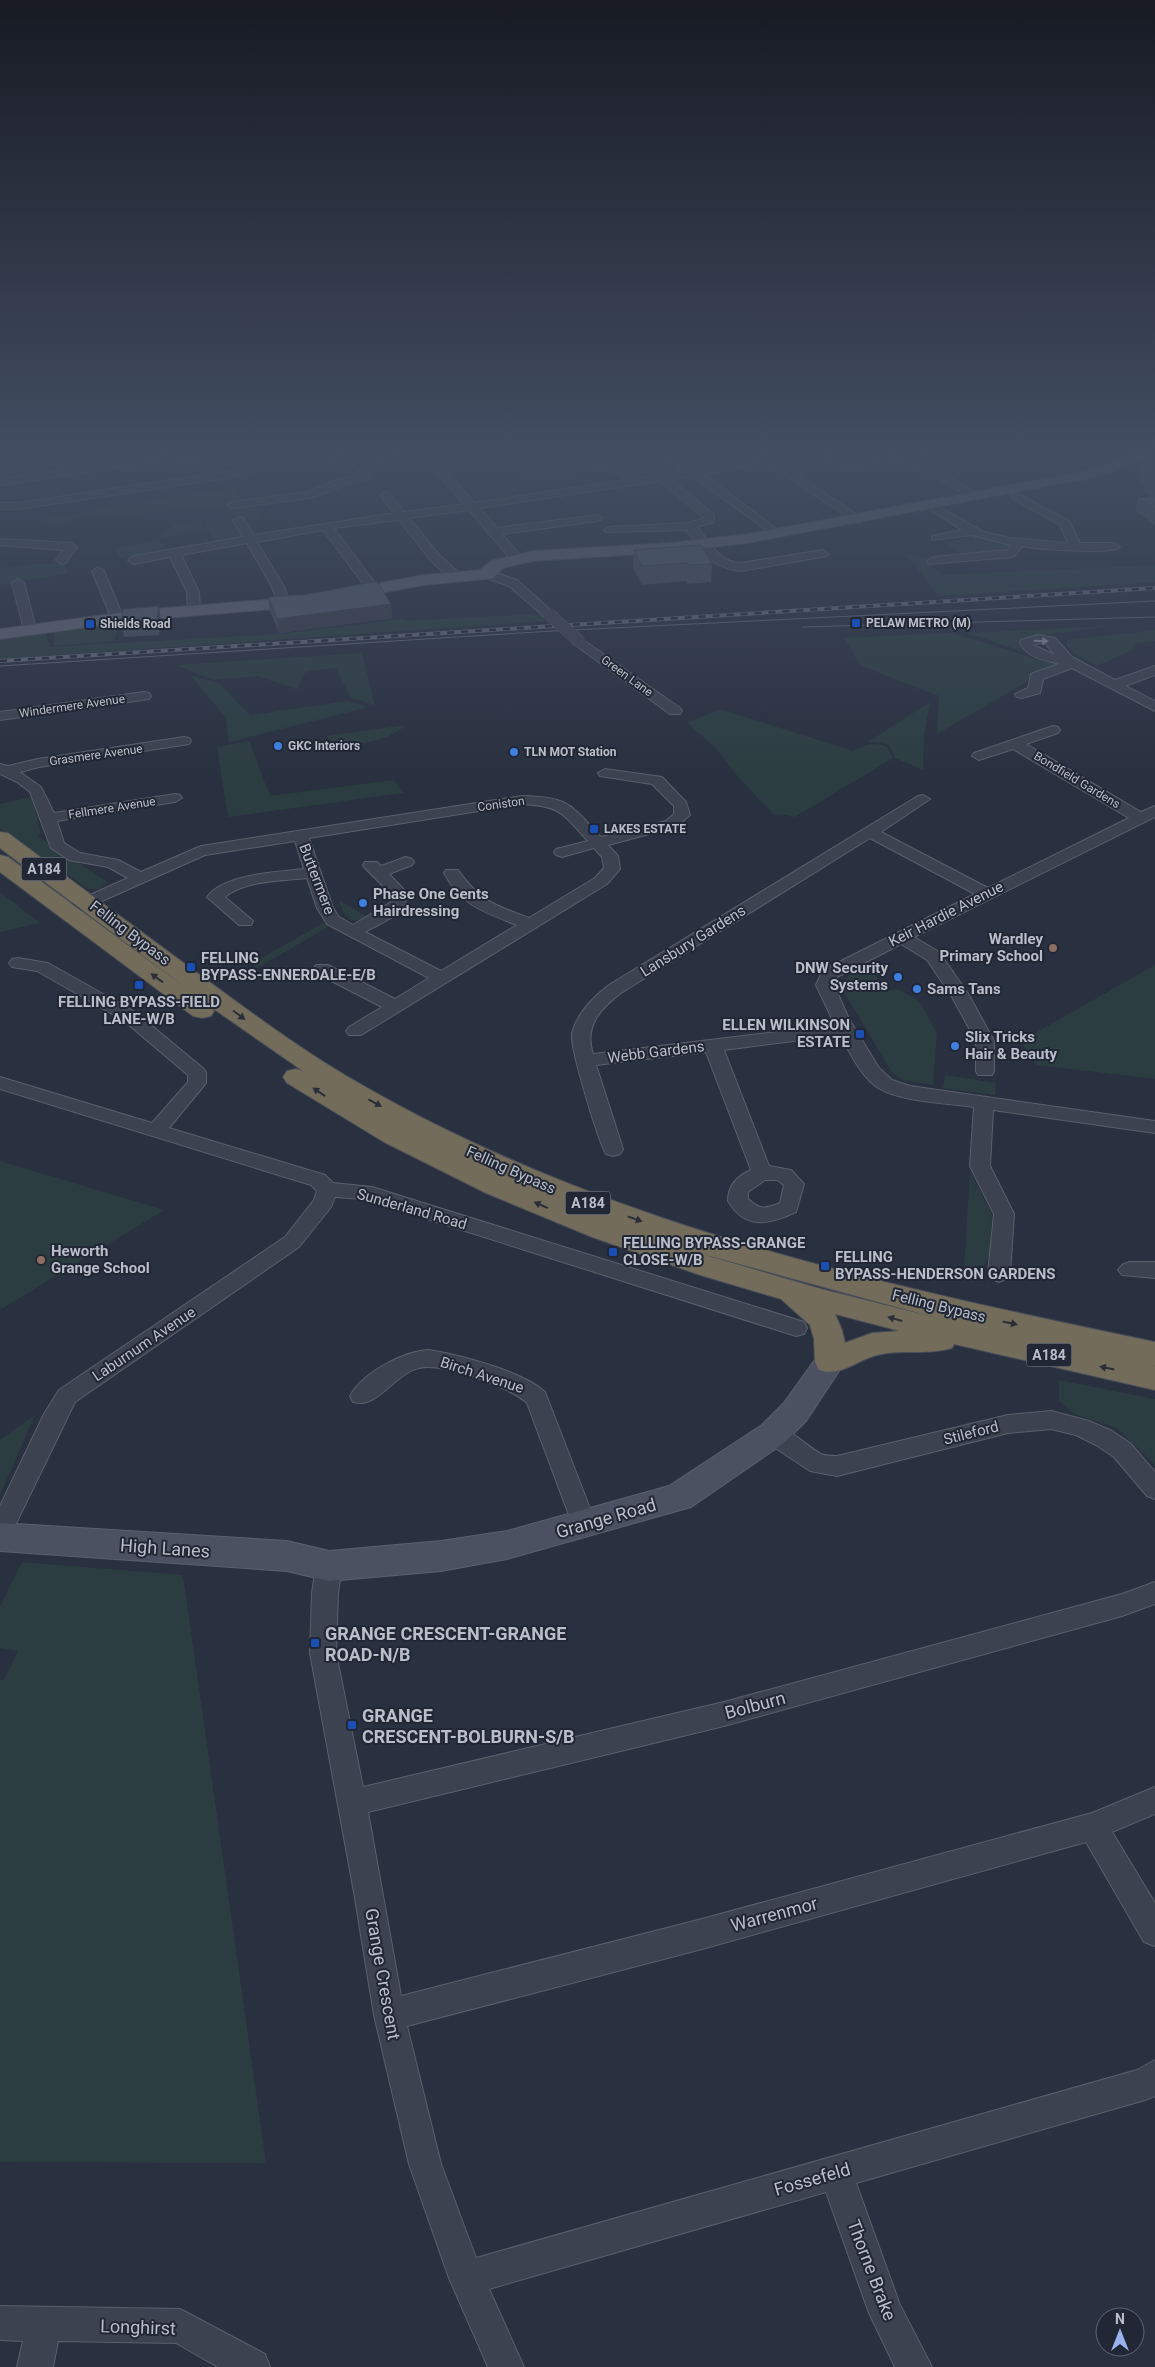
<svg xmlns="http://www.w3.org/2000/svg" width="1155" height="2367" font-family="Roboto,sans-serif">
<rect width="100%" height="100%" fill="#29303f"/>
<path fill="#2c3d41" d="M 457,450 L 527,450 L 466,459 Z
M 982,450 L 1135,450 L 1135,451 L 1085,470 L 1064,458 L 1013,466 Z
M 597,459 L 609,468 L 556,477 L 522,478 L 533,468 Z
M 227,489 L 234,490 L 240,499 L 231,504 L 240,507 L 256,507 L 262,518 L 247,520 L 227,510 L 145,512 L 100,517 L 96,515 L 48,524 L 43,518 Z
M 233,519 L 208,523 L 233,520 L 242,538 L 214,542 L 205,523 L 202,523 L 205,528 L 184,531 L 187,534 L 158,538 L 176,523 Z
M 978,536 L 1007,543 L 1011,549 L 1008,551 L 963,555 L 944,543 Z
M 160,540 L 167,550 L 121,558 L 115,548 Z
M 907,554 L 924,559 L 942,575 L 1155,565 L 1155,582 L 938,596 Z
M 34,564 L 62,564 L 69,573 L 0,585 L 0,569 Z
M 542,614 L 545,621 L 0,659 L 0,639 L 45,632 L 50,647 L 280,634 L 404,619 L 404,621 Z
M 120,622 L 114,641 L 53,646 L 55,631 Z
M 1110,626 L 1030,637 L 1018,643 L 1024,652 L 968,633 Z
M 1155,630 L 1155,641 L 1132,644 L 1134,649 L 1097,666 C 1085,658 1074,657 1066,645 L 1068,640 Z
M 952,633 L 1056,665 L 1033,674 L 1025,683 L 937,734 L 939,696 L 861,666 L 844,638 Z
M 362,653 L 375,706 L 350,697 L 336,668 L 306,671 L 297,689 L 258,676 L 213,680 L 176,665 Z
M 191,676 L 219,683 L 250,715 L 348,701 L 369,707 L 229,742 L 226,718 Z
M 930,702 L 924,735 L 923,770 L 895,758 L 889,745 L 880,742 L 868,742 Z
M 720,709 L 853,751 C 865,745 874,741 887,747 L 893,758 L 795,817 L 786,815 L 780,816 L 774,815 L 739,778 L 714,746 L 687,723 Z
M 406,725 C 388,742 354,747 330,741 L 327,736 Z
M 249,741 L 270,796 L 394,780 L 403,793 L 228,817 L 217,747 Z
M 32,797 L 41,834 L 37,836 L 108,882 L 100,889 L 88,889 L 0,828 L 0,804 Z
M 0,892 L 40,923 L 0,932 Z
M 339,900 L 368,917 C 351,926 343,917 339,900 Z
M 323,923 L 328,927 L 257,968 L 251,964 Z
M 1155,965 L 1155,1079 L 1037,1065 L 1021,1041 Z
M 870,966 L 885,991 L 898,989 L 920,1002 L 937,1033 L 933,1085 L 902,1080 L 891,1071 L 842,989 C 844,974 857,971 870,966 Z
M 945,1075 L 996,1083 L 995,1095 L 943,1088 Z
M 0,1161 L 164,1210 L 0,1310 Z
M 970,1172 L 992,1215 L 990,1252 L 985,1265 L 964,1269 Z
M 1059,1380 L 1155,1399 L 1155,1465 L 1117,1428 L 1074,1414 L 1059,1401 Z
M 35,1415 L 0,1495 L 0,1440 Z
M 22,1562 L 183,1575 L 266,2163 L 0,2162 L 0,1680 L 4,1680 L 18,1651 L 0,1648 L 0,1607 Z"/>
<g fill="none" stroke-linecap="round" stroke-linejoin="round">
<g stroke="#5a606c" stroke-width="2">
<path id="street" d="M 200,450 L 225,450 L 220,453 L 0,485 L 0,479 Z
M 245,450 L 255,450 L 260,462 L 251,471 L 234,477 L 18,509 L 0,509 L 0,503 L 18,503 L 232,471 L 249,461 Z
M 384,450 L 411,450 L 406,453 L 359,459 L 373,476 L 372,478 L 343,485 L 329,492 L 309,498 L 233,508 L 227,505 L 233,502 L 308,492 L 336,480 L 361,474 L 349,460 L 326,463 L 321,460 L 326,457 Z
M 418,450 L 428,450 L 474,503 L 625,480 L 590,450 L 601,450 L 636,479 L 685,471 L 660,450 L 671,450 L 697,469 L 760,458 L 752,452 L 753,450 L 760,450 L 865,520 L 859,523 L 855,522 L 767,463 L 704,474 L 779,531 L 781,533 L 775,536 L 692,476 L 671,479 L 714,515 L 714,522 L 697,527 C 711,543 718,562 741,563 L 823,550 L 829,554 L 827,556 L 741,571 C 710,568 705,551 686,530 L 606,532 L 604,530 L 610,527 L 688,523 L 704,518 L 660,481 L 480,508 L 497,528 L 597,515 L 603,518 L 597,521 L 502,534 L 524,560 L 518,564 L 514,563 L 469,510 L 409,518 L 439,555 L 459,573 L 461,576 L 455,580 L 451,579 L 431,561 L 399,520 L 334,528 L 380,590 L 374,594 L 370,593 L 323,530 L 257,542 L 284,587 L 290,604 L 284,608 L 278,604 L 272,587 L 247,543 L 181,555 L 199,592 L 200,611 L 194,615 L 188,611 L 187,592 L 170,557 L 134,564 L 128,560 L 134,556 L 243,537 L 233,520 L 239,517 L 243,518 L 254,535 L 394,513 L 380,495 L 385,492 L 389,493 L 404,512 L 464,504 Z
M 804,450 C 821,449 834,462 852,461 C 880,459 906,450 934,450 L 933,452 L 912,456 L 982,496 L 976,499 L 972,498 L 900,458 L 852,467 L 828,464 Z
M 1016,493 L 1069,521 L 1080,543 L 1114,543 L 1120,547 C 1112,555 1037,549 1022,546 L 1016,555 L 1012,557 L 929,564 L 927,561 L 933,557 L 1009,550 L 1011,545 L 972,535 L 932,540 L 932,536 L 962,530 L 926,507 L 926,503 L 930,502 L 984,532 L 1010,538 L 1068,543 L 1060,525 L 1012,498 L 1012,494 Z
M 0,539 L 71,543 L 77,547 L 66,563 L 62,564 L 56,560 L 63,550 L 0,545 Z
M 98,567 L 104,571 L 123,617 L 121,620 L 117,621 L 111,617 L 92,571 Z
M 487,570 L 517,580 L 556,615 L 550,619 L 546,618 L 509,586 L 483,577 L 481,574 Z
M 18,579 L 24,583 L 36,629 L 35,632 L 25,632 L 24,629 L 12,583 Z
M 1038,635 L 1055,638 L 1072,657 L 1115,680 L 1155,666 L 1155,675 L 1125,686 L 1155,701 L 1155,711 L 1072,668 L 1043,679 L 1040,693 L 1022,698 L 1017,697 L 1015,694 L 1028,688 L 1031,674 L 1059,664 C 1044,660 1028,658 1020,643 L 1021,640 ZM 1039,643 L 1046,644 L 1055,655 L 1033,645 Z
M 579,637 L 680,708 L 682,711 L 680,714 L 670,714 L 574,644 L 573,641 L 574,638 Z
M 144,692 L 149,693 L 151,696 L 149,699 L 0,720 L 0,712 Z
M 1053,726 L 1058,727 L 1060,730 L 1058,733 L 1026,744 L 1141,812 L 1155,806 L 1155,817 L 914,937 L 939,952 L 969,995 L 994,1041 L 994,1071 L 992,1075 L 978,1075 L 976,1071 L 976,1041 L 951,995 L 927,960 L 901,944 L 837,977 L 834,985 L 849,1019 L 879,1068 L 892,1080 L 910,1086 L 1155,1121 L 1155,1133 L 993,1110 L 990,1166 L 1014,1214 L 1010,1274 L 1006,1279 L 999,1282 L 992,1279 L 988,1274 L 994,1214 L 970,1166 L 974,1107 C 947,1103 893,1102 873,1084 C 859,1072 849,1051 840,1035 L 724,1050 L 769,1166 L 791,1170 L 804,1184 L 796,1212 C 770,1224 746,1231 728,1201 C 728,1186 737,1176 751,1170 L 706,1052 L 596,1065 L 623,1149 L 620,1154 L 613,1156 L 606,1154 C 598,1140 569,1045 572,1033 C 577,1014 593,997 609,985 L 918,796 L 923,795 L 930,799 L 881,832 L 988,888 L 1129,818 L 1013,749 L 979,760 L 972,756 L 974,753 ZM 870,838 L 975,894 L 823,970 L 816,985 L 835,1025 L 593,1054 C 584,1026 600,1009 621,993 ZM 765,1180 L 777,1180 L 784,1185 L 780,1203 C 765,1209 760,1210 748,1199 L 748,1192 Z
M 184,737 L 189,738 L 191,741 L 189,744 L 39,767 L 20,772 L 41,787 L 54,813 L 175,794 L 180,795 L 182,798 L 175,802 L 57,821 L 64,843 L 80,853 L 118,860 L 141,872 L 201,846 L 522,796 C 569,797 570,804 601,837 L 666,821 L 674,814 L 674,806 L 652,784 L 600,776 L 598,773 L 605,769 L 662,777 L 686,802 L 690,815 L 676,827 L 608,845 L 618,856 L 620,869 L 607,884 L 361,1035 L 349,1035 L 346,1031 L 349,1027 L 382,1007 L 316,973 L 313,969 L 316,965 L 328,965 L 395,999 L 429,978 L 327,924 L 317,908 L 307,878 C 281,881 246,880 225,897 L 253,921 L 251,925 L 239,925 L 207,897 C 223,874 278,872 304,869 L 295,841 L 205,855 L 73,914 L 61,914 L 59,911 L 61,908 L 128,878 L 108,867 L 69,860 L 51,848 L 30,792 L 17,782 L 0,774 L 0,764 L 8,766 L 38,759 ZM 522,804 C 561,806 562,813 588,841 L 556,849 L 554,852 L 556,855 L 562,857 L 594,848 L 602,857 L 604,868 L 595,878 L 529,918 C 494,905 480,901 458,870 L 446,870 L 444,873 C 462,906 484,912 517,925 L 441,971 L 365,932 C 382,922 407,915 407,893 L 389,874 L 412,865 L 414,862 L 412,859 L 406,857 L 381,866 L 377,862 L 365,862 L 363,865 L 365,868 L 391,894 L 391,902 L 353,925 L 339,917 L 333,908 L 309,838 Z
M 18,958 L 48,963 L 135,1012 L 204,1069 L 206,1073 L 206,1083 L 169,1128 L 325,1175 L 333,1183 L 372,1187 L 804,1322 L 807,1328 L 804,1334 L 796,1336 L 364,1199 L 335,1197 L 331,1207 L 299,1247 L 75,1402 L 9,1538 L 0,1541 L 0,1506 L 44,1414 L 59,1390 L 285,1237 L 314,1200 L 317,1191 L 311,1185 L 0,1089 L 0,1077 L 152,1123 L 188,1082 L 188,1075 L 123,1020 L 37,971 L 12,967 L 9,963 L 12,959 Z
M 1129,1262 L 1155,1262 L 1155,1278 L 1122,1275 L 1118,1270 L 1122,1265 Z
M 429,1350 C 460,1355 522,1371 545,1392 L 596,1524 L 593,1531 L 584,1534 L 575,1531 L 527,1403 C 510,1387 442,1362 419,1368 C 395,1373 377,1410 353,1402 L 350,1396 C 362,1373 404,1351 429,1350 Z
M 1051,1411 L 1089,1421 L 1112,1431 L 1130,1443 L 1155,1472 L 1155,1499 L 1147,1496 L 1114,1457 L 1096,1445 L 1076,1435 L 1051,1429 L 1008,1433 L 837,1476 L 810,1471 L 765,1441 L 761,1434 L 765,1427 C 785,1421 804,1445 821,1454 C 826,1456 832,1456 837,1456 L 1008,1415 Z
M 329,1555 L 338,1558 L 342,1566 L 338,1593 L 336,1653 L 363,1787 L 724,1702 L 1122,1594 L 1155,1582 L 1155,1604 L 1122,1616 L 724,1726 L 368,1812 L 401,1996 L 702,1919 L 1092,1813 L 1155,1787 L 1155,1814 L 1112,1832 L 1155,1903 L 1155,1946 L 1144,1942 L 1086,1842 L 702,1949 L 407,2026 L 441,2164 L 476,2258 L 1137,2070 L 1155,2060 L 1155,2096 L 1145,2100 L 856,2183 L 900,2305 L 932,2367 L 895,2367 L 869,2313 L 826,2192 L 489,2289 L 524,2367 L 488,2367 L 449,2278 L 409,2164 L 374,2015 L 354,1892 L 310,1653 L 312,1593 L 316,1566 L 320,1558 Z
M 0,2306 L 180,2309 L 265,2354 L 270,2367 L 218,2367 L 176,2343 L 58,2341 L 53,2367 L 17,2367 L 23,2341 L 0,2340 Z"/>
</g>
<g stroke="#5a606c" stroke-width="2">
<path id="secondary" d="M 830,1350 L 841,1354 L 845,1362 L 806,1421 L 784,1443 L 691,1507 L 507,1559 L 441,1571 L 329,1581 L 287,1571 L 0,1551 L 0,1523 L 287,1541 L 329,1551 L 441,1541 L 507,1531 L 669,1486 L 762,1425 L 784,1403 L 819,1354 Z"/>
</g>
<g stroke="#464b58" stroke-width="2">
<path id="primary" d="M 1140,450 L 1155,450 L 1155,454 L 1110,473 L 1089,478 L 748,543 L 670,552 L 533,561 L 503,568 L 493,578 L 487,579 L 424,585 L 310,606 L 141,620 L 0,639 L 0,629 L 141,610 L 310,596 L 424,575 L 480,570 L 491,561 L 533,551 L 670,543 L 748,534 L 1071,474 L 1100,467 Z"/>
</g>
<g stroke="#474d59" stroke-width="2">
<path id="highway" d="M 0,832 L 8,833 C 69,879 131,924 193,970 C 248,1010 303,1052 362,1085 C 607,1226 882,1285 1155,1342 L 1155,1366 L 987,1329 L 1155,1366 L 1155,1390 L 954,1344 L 952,1348 C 927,1356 898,1348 874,1356 C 854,1362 840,1377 819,1370 L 815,1362 L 814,1339 L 810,1325 L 781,1299 L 700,1275 L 592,1237 L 486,1193 L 384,1142 L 287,1083 L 283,1077 L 287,1071 L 296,1069 L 303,1071 L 211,1007 L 214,1011 L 211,1016 L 202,1018 L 193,1016 L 0,872 L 0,855 L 8,857 L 190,991 L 0,848 ZM 705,1255 L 714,1257 L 933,1317 L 821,1289 ZM 835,1314 L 900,1331 L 872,1333 L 845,1343 L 842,1330 Z"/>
</g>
<use href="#street" fill="#3c424f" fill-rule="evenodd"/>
<use href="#secondary" fill="#4b5161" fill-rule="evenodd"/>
<use href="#primary" fill="#5b616e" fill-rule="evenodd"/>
<use href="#highway" fill="#746c5a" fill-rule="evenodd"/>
<path stroke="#5f6675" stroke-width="1" d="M 803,627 L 1155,617
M 0,666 L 552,631 L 1155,601"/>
<g stroke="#5f6675" stroke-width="4">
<path id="rail" d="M 0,661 L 1155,588"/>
</g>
<use href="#rail" stroke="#212734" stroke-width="2.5" stroke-dasharray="7" stroke-linecap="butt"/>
<g stroke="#5a606c" stroke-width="13" stroke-linecap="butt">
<path id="street-bridge" d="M 550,615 L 579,641"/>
</g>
<use href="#street-bridge" stroke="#3c424f" stroke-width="12"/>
</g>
<path fill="#444b59" d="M 1155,465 L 1155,525 L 1135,511 L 1138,498 L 1151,496 L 1143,491 L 1145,485 L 1137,479 L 1140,466 Z
M 634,550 L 712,564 L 711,582 L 688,584 L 686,581 L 642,585 L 633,568 Z
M 268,597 L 392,618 L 279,633 L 270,611 Z
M 161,620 L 159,635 L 124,637 L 121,623 Z"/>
<path fill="#373d48" d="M 391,604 L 392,618 L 279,633 L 277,619 Z
M 159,606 L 161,620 L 159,635 L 157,621 Z"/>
<path fill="#4f5767" stroke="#373d48" d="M 1155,465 L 1155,476 L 1140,466 Z
M 1155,477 L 1155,484 L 1146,478 Z
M 1155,496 L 1155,510 L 1138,498 Z
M 701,545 L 712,564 L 689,565 L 687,563 L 642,566 L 634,550 Z
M 377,581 L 391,604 L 277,619 L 268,597 L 309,594 Z
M 159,606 L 157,621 L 121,623 L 123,609 Z"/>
<defs><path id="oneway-solid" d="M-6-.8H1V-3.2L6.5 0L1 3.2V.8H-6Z" transform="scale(1.25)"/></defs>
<use fill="#818692" href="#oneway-solid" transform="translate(1041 641) rotate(2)"/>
<g fill="#292e38">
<use href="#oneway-solid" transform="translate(157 978) rotate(-144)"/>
<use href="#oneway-solid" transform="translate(239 1015) rotate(37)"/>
<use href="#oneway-solid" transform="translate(319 1092) rotate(-146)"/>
<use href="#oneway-solid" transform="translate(375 1103) rotate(28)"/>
<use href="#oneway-solid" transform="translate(541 1205) rotate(-156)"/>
<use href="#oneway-solid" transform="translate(635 1219) rotate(19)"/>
<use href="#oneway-solid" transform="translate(895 1319) rotate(-164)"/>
<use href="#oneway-solid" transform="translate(1010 1323) rotate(12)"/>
<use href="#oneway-solid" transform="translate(1107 1368) rotate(-168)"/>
</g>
<linearGradient id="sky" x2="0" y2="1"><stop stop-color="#171a23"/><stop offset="0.58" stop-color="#434e63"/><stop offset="1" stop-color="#434e63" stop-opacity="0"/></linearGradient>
<rect width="1155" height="781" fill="url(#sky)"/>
<g fill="#1a4fb4" stroke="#212734" stroke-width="2">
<rect x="851" y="618" width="10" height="10" rx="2.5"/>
<rect x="85" y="619" width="10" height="10" rx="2.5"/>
<rect x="589" y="824" width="10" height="10" rx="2.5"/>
<rect x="186" y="962" width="10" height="10" rx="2.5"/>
<rect x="134" y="980" width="10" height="10" rx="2.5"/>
<rect x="855" y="1029" width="10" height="10" rx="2.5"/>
<rect x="608" y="1247" width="10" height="10" rx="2.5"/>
<rect x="820" y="1261" width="10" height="10" rx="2.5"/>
<rect x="310" y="1638" width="10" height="10" rx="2.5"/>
<rect x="347" y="1720" width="10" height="10" rx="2.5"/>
</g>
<g fill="#3f7fe0" stroke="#212734" stroke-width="2">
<circle cx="278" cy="746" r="5"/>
<circle cx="514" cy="752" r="5"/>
<circle cx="363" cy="903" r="5"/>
<circle cx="898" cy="977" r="5"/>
<circle cx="917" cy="989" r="5"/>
<circle cx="955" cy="1046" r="5"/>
</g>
<g fill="#8d6e63" stroke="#212734" stroke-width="2">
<circle cx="1053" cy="948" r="5"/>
<circle cx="41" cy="1260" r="5"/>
</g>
<g text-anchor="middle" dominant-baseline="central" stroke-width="4" stroke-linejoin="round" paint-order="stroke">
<g font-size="12" font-weight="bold" fill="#b9bec9" stroke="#212734" text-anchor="start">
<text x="866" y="623">PELAW METRO (M)</text>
<text x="100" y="624">Shields Road</text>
<text x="288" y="746">GKC Interiors</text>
<text x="524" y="752">TLN MOT Station</text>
<text x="604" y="829">LAKES ESTATE</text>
</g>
<g font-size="12" fill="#b9bec9" stroke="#212734">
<text transform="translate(627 676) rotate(36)">Green Lane</text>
<text transform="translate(72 706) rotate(-8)">Windermere Avenue</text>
<text transform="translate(96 755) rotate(-8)">Grasmere Avenue</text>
<text transform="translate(1077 780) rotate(31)">Bondfield Gardens</text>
<text transform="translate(501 804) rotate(-8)">Coniston</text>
<text transform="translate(112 808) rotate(-9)">Fellmere Avenue</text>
</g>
<g fill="#212734" stroke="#8b919c" stroke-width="1">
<rect x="21.5" y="857.5" width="45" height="23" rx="4"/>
<rect x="565.5" y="1191.5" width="45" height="23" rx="4"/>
<rect x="1026.5" y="1343.5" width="45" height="23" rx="4"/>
</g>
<g font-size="14" font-weight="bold" fill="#b9bec9">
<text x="44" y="869">A184</text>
<text x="588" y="1203">A184</text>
<text x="1049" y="1355">A184</text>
</g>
<g font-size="15" fill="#b9bec9" stroke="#212734">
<text transform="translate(317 879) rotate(69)">Buttermere</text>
<text transform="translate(946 914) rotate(-27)">Keir Hardie Avenue</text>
<text transform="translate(130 933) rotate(37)">Felling Bypass</text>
<text transform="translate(693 941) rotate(-32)">Lansbury Gardens</text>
<text transform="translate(656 1052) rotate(-7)">Webb Gardens</text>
<text transform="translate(511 1170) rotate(24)">Felling Bypass</text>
<text transform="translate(412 1209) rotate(16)">Sunderland Road</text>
<text transform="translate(939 1306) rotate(14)">Felling Bypass</text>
<text transform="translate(144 1344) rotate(-34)">Laburnum Avenue</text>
<text transform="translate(482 1375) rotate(18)">Birch Avenue</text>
<text transform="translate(971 1433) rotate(-14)">Stileford</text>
</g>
<g font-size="15" font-weight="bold" fill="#b9bec9" stroke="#212734" text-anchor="start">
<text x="373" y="894">Phase One Gents<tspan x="373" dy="17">Hairdressing</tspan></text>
<text x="1043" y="939" text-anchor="end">Wardley<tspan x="1043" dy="17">Primary School</tspan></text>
<text x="201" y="958">FELLING<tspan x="201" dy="17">BYPASS-ENNERDALE-E/B</tspan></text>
<text x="888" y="968" text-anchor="end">DNW Security<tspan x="888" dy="17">Systems</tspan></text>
<text x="927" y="989">Sams Tans</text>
<text x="139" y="1002" text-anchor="middle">FELLING BYPASS-FIELD<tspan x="139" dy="17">LANE-W/B</tspan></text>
<text x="850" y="1025" text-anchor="end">ELLEN WILKINSON<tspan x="850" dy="17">ESTATE</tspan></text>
<text x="965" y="1037">Slix Tricks<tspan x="965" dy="17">Hair &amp; Beauty</tspan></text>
<text x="623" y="1243">FELLING BYPASS-GRANGE<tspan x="623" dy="17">CLOSE-W/B</tspan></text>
<text x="51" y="1251">Heworth<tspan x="51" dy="17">Grange School</tspan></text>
<text x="835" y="1257">FELLING<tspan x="835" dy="17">BYPASS-HENDERSON GARDENS</tspan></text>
</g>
<g font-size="18" fill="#b9bec9" stroke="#212734">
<text transform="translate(606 1518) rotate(-16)">Grange Road</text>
<text transform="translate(165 1548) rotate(4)">High Lanes</text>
<text transform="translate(755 1705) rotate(-15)">Bolburn</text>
<text transform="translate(774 1914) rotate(-15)">Warrenmor</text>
<text transform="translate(383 1974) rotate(80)">Grange Crescent</text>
<text transform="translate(812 2179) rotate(-16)">Fossefeld</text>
<text transform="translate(872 2270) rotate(69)">Thorne Brake</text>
<text transform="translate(138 2327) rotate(2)">Longhirst</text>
</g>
<g font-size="18" font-weight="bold" fill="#b9bec9" stroke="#212734" text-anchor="start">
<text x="325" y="1633">GRANGE CRESCENT-GRANGE<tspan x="325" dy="21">ROAD-N/B</tspan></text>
<text x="362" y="1715">GRANGE<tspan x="362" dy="21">CRESCENT-BOLBURN-S/B</tspan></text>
</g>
</g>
<g transform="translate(1120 2332)"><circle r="24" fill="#212734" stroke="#5e6370"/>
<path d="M0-4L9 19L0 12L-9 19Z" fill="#9ab3ee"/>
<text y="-8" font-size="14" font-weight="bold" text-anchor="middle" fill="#b9bec9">N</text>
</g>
</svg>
